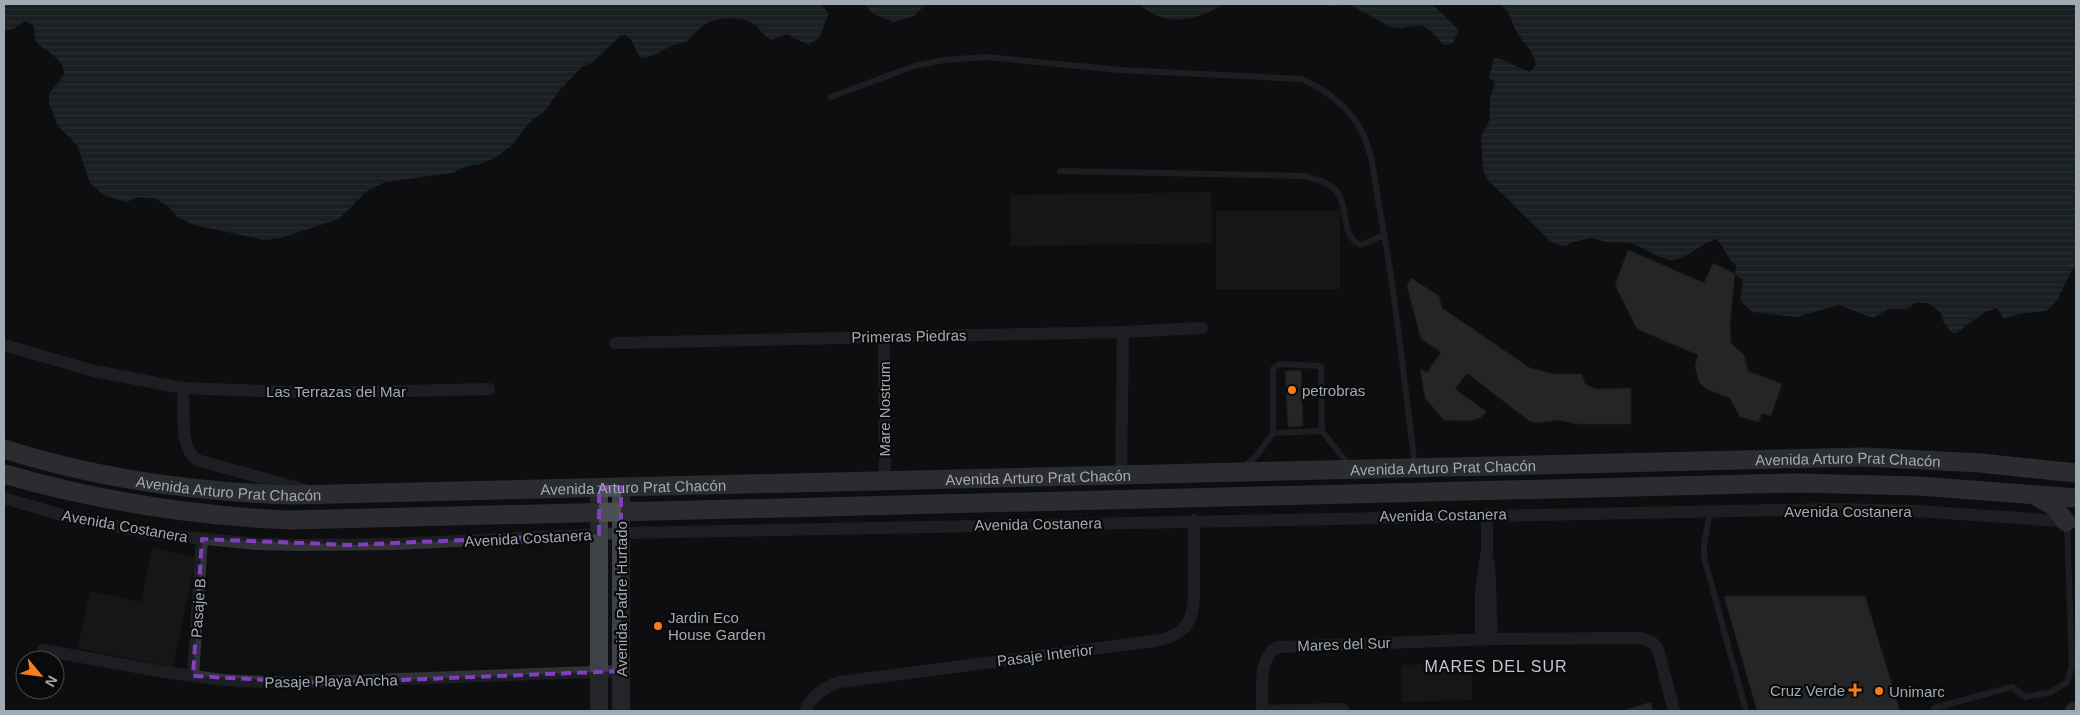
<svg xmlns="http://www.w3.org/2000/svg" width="2080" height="715" font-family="Helvetica,sans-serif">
<defs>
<pattern id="water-rules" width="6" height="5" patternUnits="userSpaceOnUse" patternTransform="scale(1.25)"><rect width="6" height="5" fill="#283639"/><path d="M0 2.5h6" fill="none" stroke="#445053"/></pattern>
</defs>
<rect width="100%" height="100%" fill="#0f0f11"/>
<path fill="#1c231b" d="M 1211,192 L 1212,243 L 1011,246 L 1010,195 Z
M 1216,211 L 1340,211 L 1340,289 L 1216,289 Z
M 152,548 L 196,557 L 173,667 L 78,648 L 90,591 L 141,602 Z
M 1472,664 L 1472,700 L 1402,702 L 1401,665 Z"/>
<path fill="url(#water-rules)" d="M 4,4 L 820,4 L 829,13 L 819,38 L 808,45 L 787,34 L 771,40 C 762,35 759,25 748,21 C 738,17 717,17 707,23 C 700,27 694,35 687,41 C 683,44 678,43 673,45 C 662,50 654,57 642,58 C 633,51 637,42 625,35 L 620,36 L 592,63 L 583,66 L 558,92 L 546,110 L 530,122 L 510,147 L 495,158 L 480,164 L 467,166 L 452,173 L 385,182 L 367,191 L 339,219 L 281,238 L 264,240 L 194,225 L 177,217 L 168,206 L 156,199 L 140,197 L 126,202 L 104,195 L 90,183 L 77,145 L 58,126 L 49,103 L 49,94 C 53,88 60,81 63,76 C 69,63 45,50 38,44 C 33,39 36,31 33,25 L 25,21 L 13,29 L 4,31 Z
M 865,4 L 926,4 L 914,16 L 893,22 L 872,13 Z
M 1139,4 L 1222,4 C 1197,22 1164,27 1139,4 Z
M 1322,4 L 1432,4 L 1459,30 L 1453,43 L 1444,45 L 1430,30 L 1420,25 L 1401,28 L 1391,27 L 1350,5 L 1329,6 Z
M 1500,4 L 2076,4 L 2076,267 L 2071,271 L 2057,301 L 2046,311 L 2019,314 L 2004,319 L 1997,308 L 1985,312 L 1956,333 L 1952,333 L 1943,321 L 1941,313 L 1928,303 L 1915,303 L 1907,309 L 1888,309 L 1873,318 L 1839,305 L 1796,317 L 1753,312 L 1740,301 L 1743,279 L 1735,275 L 1736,265 C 1725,258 1726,247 1716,239 L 1708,242 L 1682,258 L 1670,260 L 1657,256 L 1633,243 L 1607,242 L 1592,238 L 1576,241 L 1568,245 L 1561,246 L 1549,240 L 1487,179 L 1483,170 L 1481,137 L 1490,119 L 1490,97 L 1495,83 L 1489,77 L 1494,58 L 1500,59 L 1530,72 L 1536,65 C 1534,52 1525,45 1518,34 C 1511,24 1512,13 1500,4 Z"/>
<path fill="#3e4144" stroke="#292a2d" d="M 1628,250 L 1704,283 L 1713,263 L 1735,274 L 1730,323 L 1731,343 L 1744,355 L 1748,371 L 1782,384 L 1771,416 L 1762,413 L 1759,422 L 1740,417 L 1730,398 L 1706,389 L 1699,382 L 1695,366 L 1698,355 L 1637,329 L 1615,285 Z
M 1411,278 L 1439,296 L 1442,308 L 1530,368 L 1554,374 L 1582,374 L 1585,384 L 1596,389 L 1631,388 L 1631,424 L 1577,424 L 1558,420 L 1536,423 L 1528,420 L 1467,373 L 1455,389 L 1487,412 L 1480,418 L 1469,421 L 1444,420 L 1425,398 L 1420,368 L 1427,373 L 1441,352 L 1421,339 L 1407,286 Z
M 1301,370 L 1303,426 L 1288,427 L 1285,371 Z
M 1724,596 L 1865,596 L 1900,711 L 1757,711 Z
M 1651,702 L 1653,711 L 1622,711 Z"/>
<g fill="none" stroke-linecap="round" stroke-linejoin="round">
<path stroke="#303236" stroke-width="6" d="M 831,97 L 914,66 L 944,60 L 986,57 L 1120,70 L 1302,79 C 1326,90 1352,109 1363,134 C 1374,157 1375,186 1380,211 C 1396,296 1404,381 1415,466
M 1060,171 L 1304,176 C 1315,179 1331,182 1338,193 C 1348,209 1341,237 1361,245 L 1384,235
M 1273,433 L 1322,431
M 1244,467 L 1258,454 L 1273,433 L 1273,369 L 1279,364 L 1321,366 L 1322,431 L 1349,465
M 1710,511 L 1704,544 L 1704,557 L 1746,711
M 1934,711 L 1934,708 L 2012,687 L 2025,697 L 2051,692 L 2067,682 L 2072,666 L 2067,523"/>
<path stroke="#303236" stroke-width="12" d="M 884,337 L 885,480
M 615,343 L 1123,332 L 1202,328
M 4,345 L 94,371 L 183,388 L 318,393 L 489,389
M 183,388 C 185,410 178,446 197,460 L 306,490
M 1121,475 L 1123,332
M 4,498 L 65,516 L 156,534 L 257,544 L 302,545 L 396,544 L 622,533 L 1836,509 L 1917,511 L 2076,522
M 1489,562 L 1492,639
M 1481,639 L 1481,589 L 1487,551 L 1487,514
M 43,650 L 164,672 L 223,680 L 290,683 L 621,671
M 193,676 L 202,539
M 805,711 C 812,695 824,687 840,682 L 1153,641 C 1196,635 1194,611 1194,575 C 1194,557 1194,539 1194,520
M 1262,711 C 1263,690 1257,657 1278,647 L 1492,639 L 1641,638 L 1652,642 L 1658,649 L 1674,711
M 1262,711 L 1343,709"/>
<path stroke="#3e4246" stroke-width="18" d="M 599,487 L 599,711
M 621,711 L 621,487
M 2074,711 L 2076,711"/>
<g stroke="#4c5055" stroke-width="19">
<path id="s1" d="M 4,449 C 98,479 194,492 292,495 L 1864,457 L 1980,463 L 2076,473"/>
<path d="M 4,474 C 98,501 192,516 290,520 L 1795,483 L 1919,486 L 2076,498"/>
<path d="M 2036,496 L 2054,506 L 2066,522"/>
</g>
</g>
<path d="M0 0H2080V715H0ZM 599,487 L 621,487 L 621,671 L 326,683 L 193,676 L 202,539 L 351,545 L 599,534 Z" fill="#0f0f11" fill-opacity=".55" fill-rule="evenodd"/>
<path fill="none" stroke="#813fbd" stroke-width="4" stroke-dasharray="10 6" stroke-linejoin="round" d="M 599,487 L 621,487 L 621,671 L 326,683 L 193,676 L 202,539 L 351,545 L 599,534 Z"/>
<g fill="#f77c20" stroke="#0a0a0b" stroke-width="2">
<circle cx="1292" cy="390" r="5"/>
<circle cx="658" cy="626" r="5"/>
<path d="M1852.5 682.5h5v5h5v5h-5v5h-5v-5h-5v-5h5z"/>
<circle cx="1879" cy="691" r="5"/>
</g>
<g text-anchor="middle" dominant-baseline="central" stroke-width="4.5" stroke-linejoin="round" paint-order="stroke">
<g font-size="15" fill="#a0aab2" stroke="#0a0a0b">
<text transform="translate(909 336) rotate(-1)">Primeras Piedras</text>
<text x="336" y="391">Las Terrazas del Mar</text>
<text transform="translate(884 409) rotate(-90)">Mare Nostrum</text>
<text stroke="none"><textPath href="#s1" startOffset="1849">Avenida Arturo Prat Chacón</textPath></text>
<text stroke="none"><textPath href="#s1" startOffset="1444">Avenida Arturo Prat Chacón</textPath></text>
<text stroke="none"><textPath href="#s1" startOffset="1039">Avenida Arturo Prat Chacón</textPath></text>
<text stroke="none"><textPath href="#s1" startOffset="634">Avenida Arturo Prat Chacón</textPath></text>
<text stroke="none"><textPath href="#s1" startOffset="229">Avenida Arturo Prat Chacón</textPath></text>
<text x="1848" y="511">Avenida Costanera</text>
<text transform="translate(1443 515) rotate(-1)">Avenida Costanera</text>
<text transform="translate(1038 524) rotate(-1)">Avenida Costanera</text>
<text transform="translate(125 526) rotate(10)">Avenida Costanera</text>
<text transform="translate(528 538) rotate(-3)">Avenida Costanera</text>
<text transform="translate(621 599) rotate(-90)">Avenida Padre Hurtado</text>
<text transform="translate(198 608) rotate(-86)">Pasaje B</text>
<text transform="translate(1344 644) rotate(-2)">Mares del Sur</text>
<text transform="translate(1045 655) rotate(-7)">Pasaje Interior</text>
<text transform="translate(331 681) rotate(-1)">Pasaje Playa Ancha</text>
</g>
<g font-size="15" fill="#a0aab2" stroke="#0a0a0b" text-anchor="start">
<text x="1302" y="390">petrobras</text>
<text x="668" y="617">Jardin Eco<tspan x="668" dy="17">House Garden</tspan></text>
<text x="1845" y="690" text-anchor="end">Cruz Verde</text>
<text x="1889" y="691">Unimarc</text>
</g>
<g font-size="16" letter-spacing="1" fill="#c1c7ce" stroke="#0a0a0b">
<text x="1496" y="666">MARES DEL SUR</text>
</g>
</g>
<rect width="2080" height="715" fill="none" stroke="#a0aab2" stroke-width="10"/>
<g transform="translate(40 675) rotate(119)"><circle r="24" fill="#0a0a0b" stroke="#464a4e"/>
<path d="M0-4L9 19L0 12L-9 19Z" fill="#f77c20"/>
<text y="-8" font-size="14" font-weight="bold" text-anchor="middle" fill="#a0aab2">N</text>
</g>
</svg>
